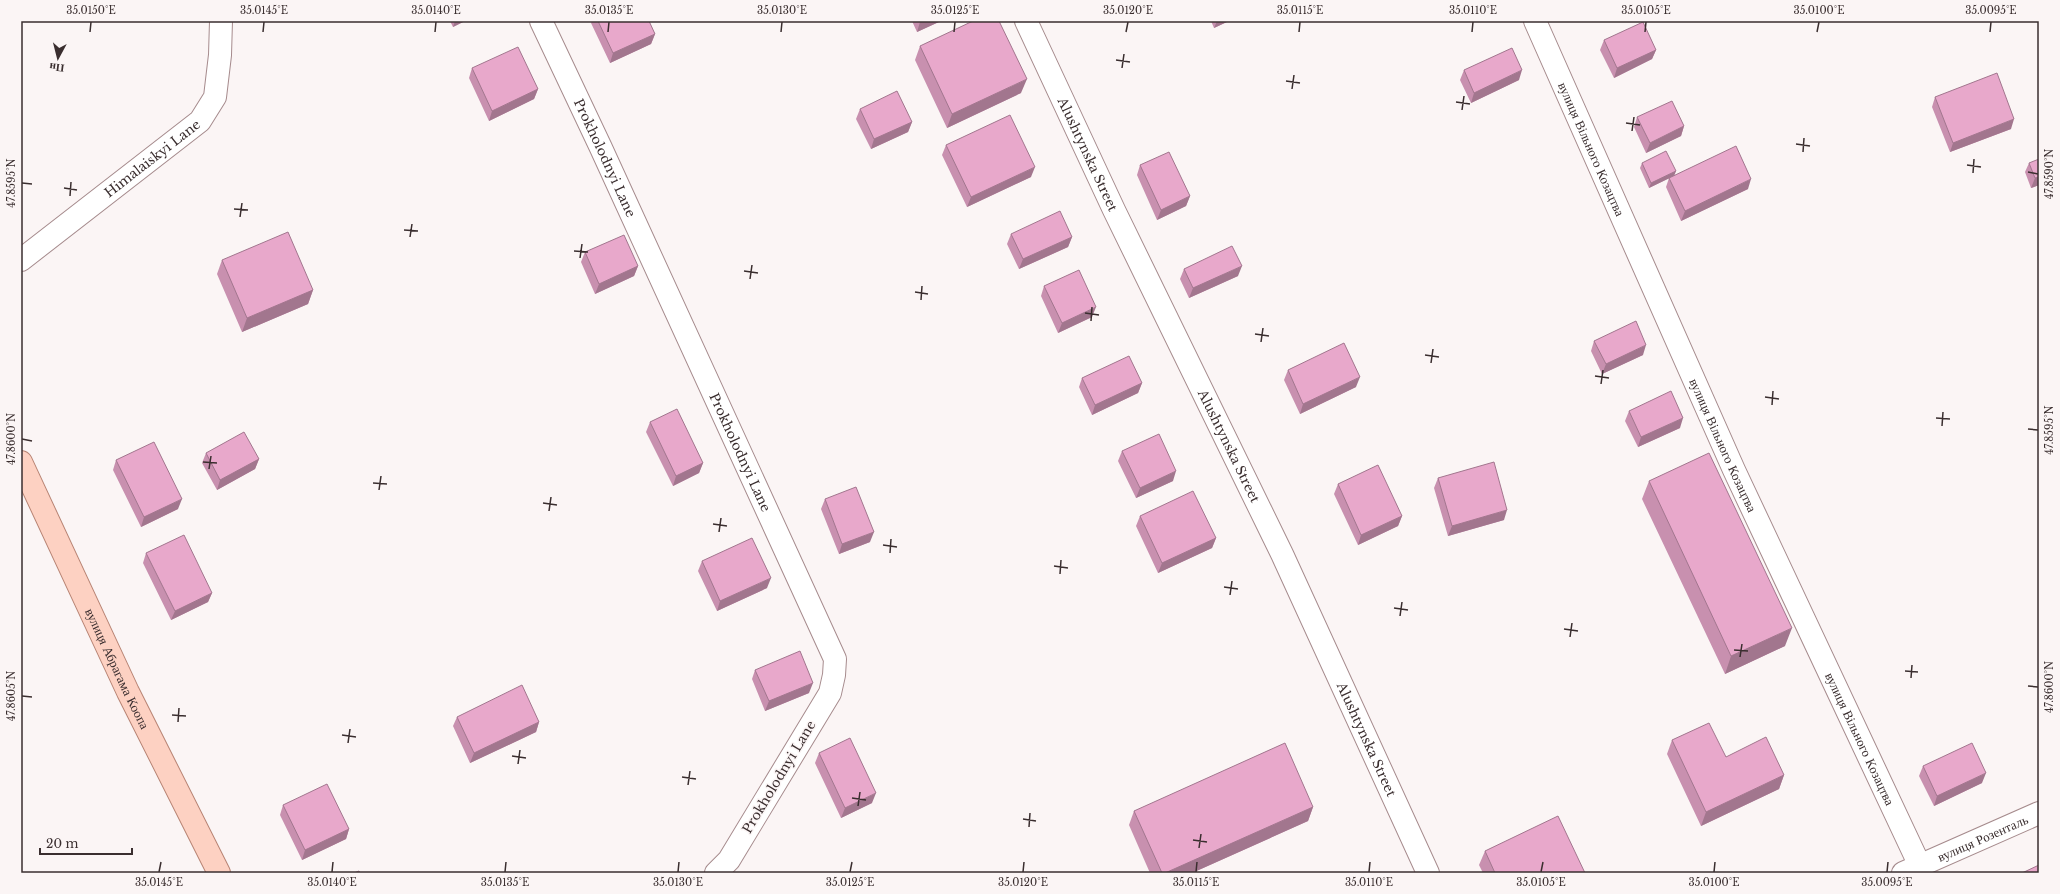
<svg xmlns="http://www.w3.org/2000/svg" width="2060" height="894" font-family="'Libre Baskerville',serif">
<rect width="100%" height="100%" fill="#fbf5f5"/>
<g fill="none" stroke-linecap="round" stroke-linejoin="round">
<g stroke="#a68b8d" stroke-width="24">
<g id="minor">
<path id="s1" d="M 541,21 L 601,148 L 835,659 L 834,675 L 830,693 L 729,860 L 716,873"/>
<path id="s2" d="M 1026,21 L 1114,210 L 1282,554 L 1428,873"/>
<path id="s3" d="M 1535,21 L 1734,470 L 1920,866"/>
<path id="s4" d="M 21,260 L 200,121 L 215,97 L 220,55 L 221,21"/>
<path id="s5" d="M 1903,873 L 2039,813"/>
</g>
</g>
<g stroke="#b88474" stroke-width="24">
<g id="major">
<path id="s6" d="M 21,462 L 128,692 L 219,873"/>
</g>
</g>
<use href="#minor" stroke="#fff" stroke-width="22"/>
<use href="#major" stroke="#fdd1c2" stroke-width="22"/>
</g>
<path fill="#c890af" d="M 450,21 L 465,21 L 453,27 Z
M 592,21 L 649,21 L 655,34 L 651,44 L 610,63 L 591,23 Z
M 912,21 L 941,21 L 917,32 Z
M 1211,21 L 1229,21 L 1214,28 Z
M 1604,40 L 1656,50 L 1652,59 L 1614,78 L 1600,50 Z
M 920,46 L 1021,93 L 947,128 L 915,60 Z
M 472,68 L 538,89 L 534,99 L 489,121 L 469,78 Z
M 1464,70 L 1519,80 L 1471,103 L 1460,80 Z
M 1935,97 L 2011,129 L 1950,152 L 1932,107 Z
M 860,109 L 912,122 L 908,132 L 871,149 L 856,119 Z
M 1637,117 L 1684,126 L 1681,136 L 1646,153 L 1634,127 Z
M 946,145 L 1031,177 L 967,207 L 942,155 Z
M 1642,163 L 1676,171 L 1674,175 L 1748,189 L 1681,221 L 1666,187 L 1669,178 L 1649,188 L 1640,168 Z
M 2029,163 L 2039,185 L 2031,188 L 2025,172 Z
M 1140,165 L 1190,196 L 1186,206 L 1157,220 L 1137,175 Z
M 1011,234 L 1072,237 L 1068,247 L 1019,269 L 1007,244 Z
M 585,252 L 638,266 L 634,276 L 595,294 L 581,262 Z
M 222,260 L 313,290 L 308,304 L 242,332 L 217,274 Z
M 1184,269 L 1238,276 L 1189,298 L 1180,279 Z
M 1044,286 L 1092,317 L 1058,333 L 1041,296 Z
M 1594,341 L 1643,355 L 1602,374 L 1591,351 Z
M 1288,370 L 1356,387 L 1300,414 L 1284,380 Z
M 1082,378 L 1142,383 L 1138,393 L 1092,415 L 1079,387 Z
M 1629,411 L 1680,428 L 1638,447 L 1625,421 Z
M 650,422 L 703,463 L 699,473 L 673,486 L 646,432 Z
M 1122,451 L 1173,481 L 1136,498 L 1118,461 Z
M 206,453 L 259,459 L 255,469 L 217,490 L 202,463 Z
M 116,460 L 178,509 L 141,527 L 113,470 Z
M 1438,478 L 1504,520 L 1448,536 L 1434,488 Z
M 1649,481 L 1785,646 L 1725,674 L 1642,499 Z
M 1338,484 L 1402,516 L 1398,526 L 1358,545 L 1334,494 Z
M 825,499 L 870,542 L 839,554 L 821,509 Z
M 1140,516 L 1216,538 L 1212,548 L 1158,573 L 1136,526 Z
M 146,553 L 212,593 L 208,602 L 171,620 L 143,563 Z
M 702,561 L 767,588 L 717,611 L 698,571 Z
M 755,670 L 809,693 L 765,711 L 752,679 Z
M 457,717 L 539,722 L 536,732 L 470,763 L 453,726 Z
M 1672,740 L 1784,775 L 1779,789 L 1701,826 L 1667,754 Z
M 819,753 L 872,803 L 841,818 L 815,763 Z
M 1923,766 L 1982,783 L 1934,806 L 1919,776 Z
M 283,805 L 349,829 L 346,839 L 302,860 L 280,815 Z
M 1313,807 L 1308,821 L 1192,873 L 1150,873 L 1129,825 L 1134,811 Z
M 1485,851 L 1585,873 L 1483,873 L 1479,865 Z"/>
<path fill="#a2768e" d="M 455,21 L 465,21 L 453,27 Z
M 923,21 L 941,21 L 917,32 L 920,22 Z
M 1217,21 L 1229,21 L 1214,28 Z
M 655,34 L 651,44 L 610,63 L 613,53 Z
M 1656,50 L 1652,59 L 1614,78 L 1617,68 Z
M 1522,70 L 1519,80 L 1471,103 L 1474,93 Z
M 1027,79 L 1021,93 L 947,128 L 952,114 Z
M 538,89 L 534,99 L 489,121 L 492,111 Z
M 2014,119 L 2011,129 L 1950,152 L 1953,143 Z
M 912,122 L 908,132 L 871,149 L 874,139 Z
M 1684,126 L 1681,136 L 1646,153 L 1650,143 Z
M 1035,167 L 1031,177 L 967,207 L 971,197 Z
M 1676,171 L 1674,176 L 1649,188 L 1651,183 Z
M 2039,177 L 2039,185 L 2031,188 L 2035,178 Z
M 1751,179 L 1748,189 L 1681,221 L 1685,211 Z
M 1190,196 L 1186,206 L 1157,220 L 1161,210 Z
M 1072,237 L 1068,247 L 1019,269 L 1023,259 Z
M 638,266 L 634,276 L 595,294 L 599,284 Z
M 1242,266 L 1238,276 L 1189,298 L 1193,288 Z
M 313,290 L 308,304 L 242,332 L 247,318 Z
M 1096,307 L 1092,317 L 1058,333 L 1062,323 Z
M 1646,345 L 1643,355 L 1602,374 L 1606,364 Z
M 1360,377 L 1356,387 L 1300,414 L 1303,404 Z
M 1142,383 L 1138,393 L 1092,415 L 1095,405 Z
M 1683,418 L 1680,428 L 1638,447 L 1641,437 Z
M 259,459 L 255,469 L 217,490 L 220,480 Z
M 703,463 L 699,473 L 673,486 L 676,476 Z
M 1176,471 L 1173,481 L 1136,498 L 1140,488 Z
M 182,499 L 178,509 L 141,527 L 144,517 Z
M 1507,510 L 1504,520 L 1448,536 L 1452,526 Z
M 1402,516 L 1398,526 L 1358,545 L 1361,535 Z
M 874,532 L 870,542 L 839,554 L 842,544 Z
M 1216,538 L 1212,548 L 1158,573 L 1162,563 Z
M 771,578 L 767,588 L 717,611 L 720,601 Z
M 212,593 L 208,602 L 171,620 L 175,611 Z
M 1792,628 L 1785,646 L 1725,674 L 1731,656 Z
M 813,683 L 809,693 L 765,711 L 769,701 Z
M 539,722 L 536,732 L 470,763 L 474,753 Z
M 1986,773 L 1982,783 L 1934,806 L 1937,796 Z
M 1784,775 L 1779,789 L 1701,826 L 1706,812 Z
M 876,793 L 872,803 L 841,818 L 845,808 Z
M 1313,807 L 1308,821 L 1192,873 L 1165,873 Z
M 349,829 L 346,839 L 302,860 L 305,850 Z"/>
<path fill="#e8a8cb" stroke="#a2768e" d="M 598,21 L 649,21 L 655,34 L 613,53 Z
M 973,21 L 999,21 L 1027,79 L 952,114 L 920,46 Z
M 1643,22 L 1656,50 L 1617,68 L 1604,40 Z
M 518,47 L 538,89 L 492,111 L 472,68 Z
M 1512,48 L 1522,70 L 1474,93 L 1464,70 Z
M 1997,73 L 2014,119 L 1953,143 L 1935,97 Z
M 897,91 L 912,122 L 874,139 L 860,109 Z
M 1672,101 L 1684,126 L 1650,143 L 1637,117 Z
M 1010,115 L 1035,167 L 971,197 L 946,145 Z
M 1736,146 L 1751,179 L 1685,211 L 1669,178 Z
M 1666,151 L 1676,171 L 1651,183 L 1642,163 Z
M 1169,152 L 1190,196 L 1161,210 L 1140,165 Z
M 2039,159 L 2039,177 L 2035,178 L 2029,163 Z
M 1060,211 L 1072,237 L 1023,259 L 1011,234 Z
M 288,232 L 313,290 L 247,318 L 222,260 Z
M 624,235 L 638,266 L 599,284 L 585,252 Z
M 1232,246 L 1242,266 L 1193,288 L 1184,269 Z
M 1079,270 L 1096,307 L 1062,323 L 1044,286 Z
M 1636,321 L 1646,345 L 1606,364 L 1594,341 Z
M 1344,343 L 1360,377 L 1303,404 L 1288,370 Z
M 1129,356 L 1142,383 L 1095,405 L 1082,378 Z
M 1671,391 L 1683,418 L 1641,437 L 1629,411 Z
M 677,409 L 703,463 L 676,476 L 650,422 Z
M 244,432 L 259,459 L 220,480 L 206,453 Z
M 1159,434 L 1176,471 L 1140,488 L 1122,451 Z
M 154,442 L 182,499 L 144,517 L 116,460 Z
M 1709,453 L 1792,628 L 1731,656 L 1649,481 Z
M 1494,462 L 1507,510 L 1452,526 L 1438,478 Z
M 1378,465 L 1402,516 L 1361,535 L 1338,484 Z
M 856,487 L 874,532 L 842,544 L 825,499 Z
M 1193,491 L 1216,538 L 1162,563 L 1140,516 Z
M 184,535 L 212,593 L 175,611 L 146,553 Z
M 752,538 L 771,578 L 720,601 L 702,561 Z
M 800,651 L 813,683 L 769,701 L 755,670 Z
M 522,685 L 539,722 L 474,753 L 457,717 Z
M 1709,723 L 1726,757 L 1766,737 L 1784,775 L 1706,812 L 1672,740 Z
M 850,738 L 876,793 L 845,808 L 819,753 Z
M 1285,743 L 1313,807 L 1165,873 L 1162,873 L 1134,811 Z
M 1972,743 L 1986,773 L 1937,796 L 1923,766 Z
M 327,784 L 349,829 L 305,850 L 283,805 Z
M 1558,816 L 1585,873 L 1495,873 L 1485,851 Z
M 2039,865 L 2039,873 L 2022,873 Z
M 359,871 L 360,873 L 354,873 Z"/>
<path fill="none" stroke="#3a2e2f" stroke-width="1.5" d="M 90,32 L 91,22M 263,32 L 264,22M 435,32 L 436,22M 608,32 L 609,22M 781,32 L 782,22M 954,32 L 955,22M 1126,32 L 1128,22M 1299,32 L 1300,22M 1472,32 L 1473,22M 1645,32 L 1646,22M 1817,32 L 1819,22M 1990,32 L 1991,22M 1116,60 L 1130,62M 1122,68 L 1124,54M 1286,81 L 1300,83M 1292,89 L 1294,75M 1456,102 L 1470,104M 1462,110 L 1464,96M 1626,123 L 1640,125M 1632,131 L 1634,117M 1796,144 L 1810,146M 1803,152 L 1804,138M 1967,165 L 1981,167M 2028,172 L 2038,174M 1973,173 L 1974,159M 22,183 L 32,184M 64,188 L 77,190M 70,196 L 71,182M 234,209 L 248,210M 240,217 L 242,203M 404,230 L 418,231M 410,237 L 412,224M 574,251 L 588,252M 580,258 L 582,244M 744,271 L 758,273M 750,279 L 752,265M 915,292 L 928,294M 921,300 L 922,286M 1085,313 L 1099,315M 1091,321 L 1092,307M 1255,334 L 1269,336M 1261,342 L 1263,328M 1425,355 L 1439,357M 1431,363 L 1433,349M 1595,376 L 1609,378M 1601,384 L 1603,370M 1765,397 L 1779,399M 1772,405 L 1773,391M 1936,418 L 1950,419M 1942,426 L 1943,412M 2028,429 L 2038,430M 22,439 L 32,441M 203,462 L 217,463M 209,469 L 211,456M 373,483 L 387,484M 379,490 L 381,476M 543,503 L 557,505M 549,511 L 551,497M 713,524 L 727,526M 719,532 L 721,518M 883,545 L 897,547M 890,553 L 891,539M 1054,566 L 1068,568M 1060,574 L 1061,560M 1224,587 L 1238,589M 1230,595 L 1232,581M 1394,608 L 1408,610M 1400,616 L 1402,602M 1564,629 L 1578,631M 1570,637 L 1572,623M 1734,650 L 1748,651M 1740,657 L 1742,644M 1905,671 L 1918,672M 1911,678 L 1912,665M 2028,686 L 2038,687M 22,696 L 32,697M 172,715 L 186,716M 178,722 L 179,708M 342,735 L 356,737M 348,743 L 350,729M 512,756 L 526,758M 518,764 L 520,750M 682,777 L 696,779M 688,785 L 690,771M 852,798 L 866,800M 858,806 L 860,792M 1023,819 L 1036,821M 1029,827 L 1030,813M 1193,840 L 1207,842M 1199,848 L 1201,834M 159,872 L 161,862M 332,872 L 333,862M 505,872 L 506,862M 678,872 L 679,862M 850,872 L 852,862M 1023,872 L 1024,862M 1196,872 L 1197,862M 1369,872 L 1370,862M 1541,872 L 1543,862M 1714,872 L 1715,862M 1887,872 L 1888,862"/>
<g text-anchor="middle" dominant-baseline="central" stroke-width="3" stroke-linejoin="round" paint-order="stroke">
<g font-size="13" fill="#3a2e2f" stroke="#fbf5f5">
<text stroke="none"><textPath href="#s3" startOffset="140">вулиця Вільного Козацтва</textPath></text>
<text stroke="none"><textPath href="#s2" startOffset="147">Alushtynska Street</textPath></text>
<text stroke="none"><textPath href="#s4" startOffset="166">Himalaiskyi Lane</textPath></text>
<text stroke="none"><textPath href="#s1" startOffset="151">Prokholodnyi Lane</textPath></text>
<text stroke="none"><textPath href="#s3" startOffset="464">вулиця Вільного Козацтва</textPath></text>
<text stroke="none"><textPath href="#s2" startOffset="471">Alushtynska Street</textPath></text>
<text stroke="none"><textPath href="#s1" startOffset="475">Prokholodnyi Lane</textPath></text>
<text stroke="none"><textPath href="#s6" startOffset="228">вулиця Абрагама Коопа</textPath></text>
<text stroke="none"><textPath href="#s2" startOffset="795">Alushtynska Street</textPath></text>
<text stroke="none"><textPath href="#s3" startOffset="788">вулиця Вільного Козацтва</textPath></text>
<text transform="translate(779 777) rotate(-59)">Prokholodnyi Lane</text>
<text stroke="none"><textPath href="#s5" startOffset="87">вулиця Розенталь</textPath></text>
</g>
</g>
<rect width="2060" height="894" fill="none" stroke="#fbf5f5" stroke-width="44"/>
<g transform="translate(58 58) rotate(187)" stroke="#fbf5f5" stroke-width="3" paint-order="stroke">
<path d="M0-3L7 15L0 10L-7 15Z" fill="#3a2e2f"/>
<text y="-6" font-size="11" font-weight="bold" text-anchor="middle" fill="#3a2e2f">Пн</text>
</g>
<path d="M40 848v6h92v-6" fill="none" stroke="#3a2e2f" stroke-width="2"/>
<text x="46" y="848" font-size="12" fill="#3a2e2f" stroke="#fbf5f5" stroke-width="3" paint-order="stroke">20 m</text>
<rect x="22" y="22" width="2016" height="850" fill="none" stroke="#3a2e2f" stroke-width="1.5"/>
<g font-size="10" text-anchor="middle" fill="#3a2e2f">
<text x="91" y="14">35.0150°E</text>
<text x="264" y="14">35.0145°E</text>
<text x="436" y="14">35.0140°E</text>
<text x="609" y="14">35.0135°E</text>
<text x="782" y="14">35.0130°E</text>
<text x="955" y="14">35.0125°E</text>
<text x="1128" y="14">35.0120°E</text>
<text x="1300" y="14">35.0115°E</text>
<text x="1473" y="14">35.0110°E</text>
<text x="1646" y="14">35.0105°E</text>
<text x="1819" y="14">35.0100°E</text>
<text x="1991" y="14">35.0095°E</text>
<text transform="translate(2049 174) rotate(-90)" y="4">47.8590°N</text>
<text transform="translate(11 183) rotate(-90)" y="4">47.8595°N</text>
<text transform="translate(2049 430) rotate(-90)" y="4">47.8595°N</text>
<text transform="translate(11 439) rotate(-90)" y="4">47.8600°N</text>
<text transform="translate(2049 687) rotate(-90)" y="4">47.8600°N</text>
<text transform="translate(11 696) rotate(-90)" y="4">47.8605°N</text>
<text x="159" y="886">35.0145°E</text>
<text x="332" y="886">35.0140°E</text>
<text x="505" y="886">35.0135°E</text>
<text x="678" y="886">35.0130°E</text>
<text x="850" y="886">35.0125°E</text>
<text x="1023" y="886">35.0120°E</text>
<text x="1196" y="886">35.0115°E</text>
<text x="1369" y="886">35.0110°E</text>
<text x="1541" y="886">35.0105°E</text>
<text x="1714" y="886">35.0100°E</text>
<text x="1887" y="886">35.0095°E</text>
</g>
</svg>
